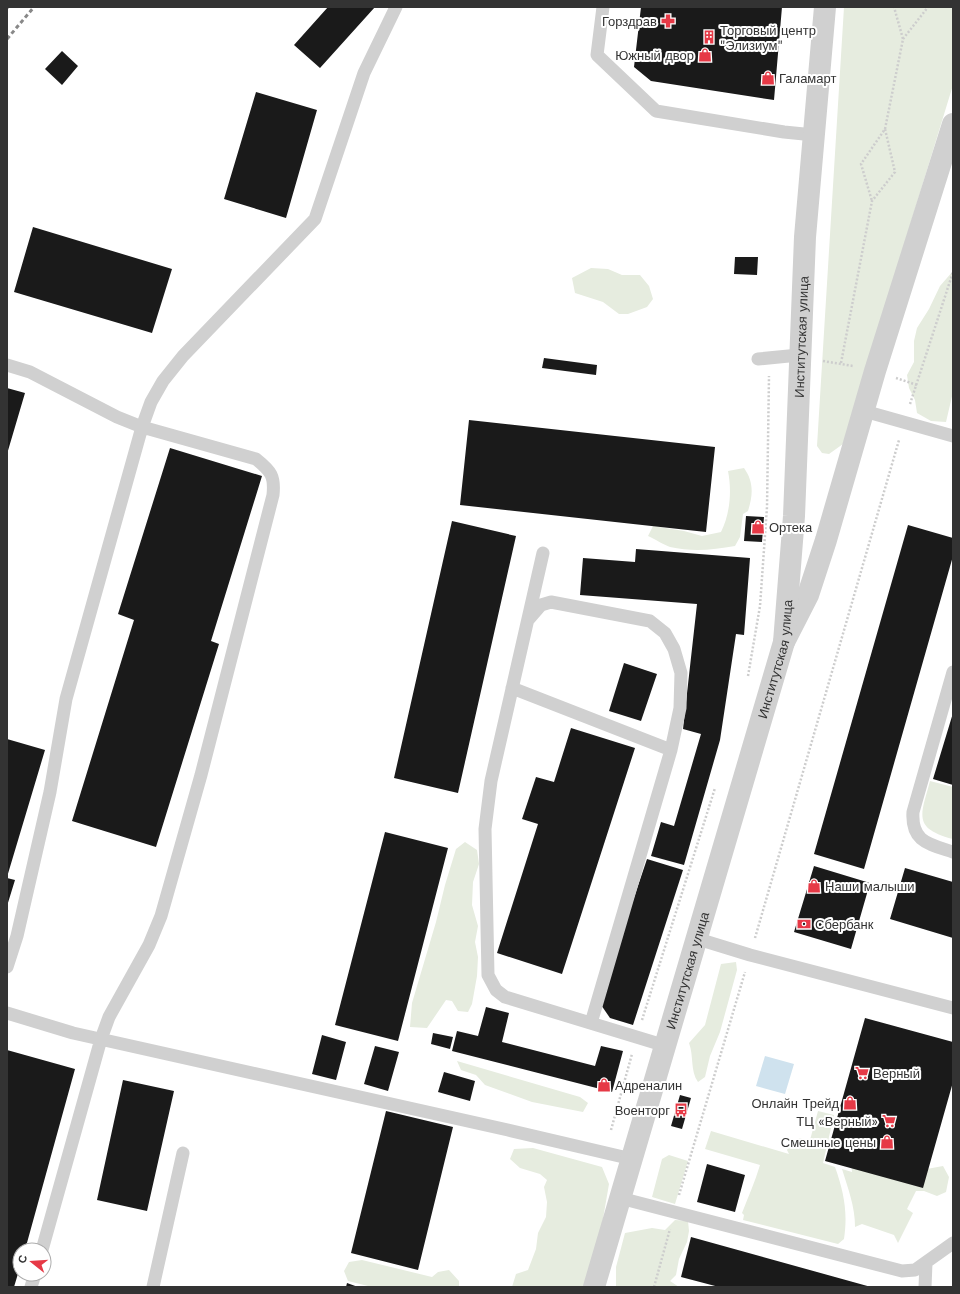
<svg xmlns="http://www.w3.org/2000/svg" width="960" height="1294" font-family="'Work Sans',sans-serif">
<rect width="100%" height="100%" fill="#fff"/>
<path fill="#e6ecdf" d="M 844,7 L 953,7 L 953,85 L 843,444 L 829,454 L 822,453 L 817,446 Z
M 591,268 L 608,269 L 622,275 L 640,275 L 649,286 L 653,299 L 647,307 L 628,314 L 619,314 L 603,302 L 575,293 L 572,278 Z
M 953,271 L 953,392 L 946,422 L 931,421 L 917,413 L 915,400 L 909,388 L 907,375 L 914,362 L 914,341 L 917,328 L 929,309 L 940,286 Z
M 744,468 C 754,482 753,495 748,511 L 743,514 L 740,537 L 735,546 C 713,550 692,552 670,547 C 664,545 655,539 648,536 L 653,526 L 684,531 L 702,536 L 721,532 C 730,514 732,491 728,471 Z
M 930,781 L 953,787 L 953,839 C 912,828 921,815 930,781 Z
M 465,842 L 477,850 L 479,864 L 473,882 L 472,905 L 478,926 L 475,942 L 478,957 L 477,976 L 472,1004 L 468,1012 L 458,1011 L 452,1001 L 446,1000 L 427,1028 L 410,1027 L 412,1003 L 436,922 L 445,885 L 456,849 Z
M 736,962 L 737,970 L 720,1032 L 710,1056 L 705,1077 L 698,1082 C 690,1071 694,1056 689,1043 L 705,1025 L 721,964 Z
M 457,1061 L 580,1097 L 588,1103 L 583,1112 L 532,1102 L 485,1085 L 476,1075 L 461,1070 Z
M 818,1111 L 834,1115 L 823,1163 L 835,1167 C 844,1192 848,1213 844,1239 L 838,1244 L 743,1220 L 744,1215 L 742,1213 C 748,1197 755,1182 760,1165 L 705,1149 L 711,1131 L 789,1154 L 787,1150 L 791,1143 L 798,1138 L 810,1140 Z
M 533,1148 L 602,1167 L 609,1184 L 600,1236 L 585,1287 L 512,1287 L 516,1274 L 528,1270 L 536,1249 L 538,1233 L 546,1217 L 547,1202 L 544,1187 L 547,1180 L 540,1174 L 520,1168 L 510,1159 L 514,1149 Z
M 669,1155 L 688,1161 L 675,1204 L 652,1197 L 662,1159 Z
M 851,1162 L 916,1171 L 943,1166 L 949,1177 L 946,1192 L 937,1196 L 924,1191 L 916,1191 L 907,1209 L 913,1213 L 898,1243 L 894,1235 L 862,1224 L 855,1227 C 855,1206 848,1189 842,1169 L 852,1172 Z
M 675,1220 L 688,1221 L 689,1231 L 687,1242 L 679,1259 L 676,1275 L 670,1281 L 679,1287 L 616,1287 L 616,1267 L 625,1233 L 652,1228 L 665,1230 Z
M 362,1260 L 432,1277 L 438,1272 L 449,1270 L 459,1281 L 459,1287 L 372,1287 L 348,1281 L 344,1271 L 349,1262 Z"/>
<path fill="#cfe2ee" d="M 765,1056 L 794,1064 L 785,1094 L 756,1086 Z"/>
<path fill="#1a1a1a" d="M 328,7 L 375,7 L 320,68 L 294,45 Z
M 641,7 L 782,7 L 774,100 L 651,81 L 634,67 Z
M 62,51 L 78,66 L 62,85 L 45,69 Z
M 256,92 L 317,110 L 286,218 L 224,199 Z
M 33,227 L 172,269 L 152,333 L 14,292 Z
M 735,257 L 758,257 L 757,275 L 734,274 Z
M 544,358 L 597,365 L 596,375 L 542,368 Z
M 7,388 L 25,393 L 7,454 Z
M 469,420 L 715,447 L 706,532 L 460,505 Z
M 170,448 L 262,476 L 211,641 L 219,644 L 156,847 L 72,821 L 134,620 L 118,614 Z
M 746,516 L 764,517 L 762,542 L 744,541 Z
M 452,521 L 516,536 L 458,793 L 394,778 Z
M 908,525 L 953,538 L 953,556 L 864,869 L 814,854 Z
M 636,549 L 750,558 L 744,635 L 736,634 L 720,740 L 684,865 L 651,856 L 661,822 L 674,826 L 701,734 L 683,729 L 697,604 L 580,595 L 583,558 L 635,562 Z
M 624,663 L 657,674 L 641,721 L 609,711 Z
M 953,713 L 953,785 L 933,779 Z
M 571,728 L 635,748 L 562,974 L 497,953 L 538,824 L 522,819 L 536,777 L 554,782 Z
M 7,739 L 45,750 L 7,877 Z
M 385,832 L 448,848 L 398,1041 L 335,1025 Z
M 647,859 L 683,870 L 633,1025 L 610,1018 L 599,1002 Z
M 814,866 L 870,883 L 851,949 L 794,932 Z
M 905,868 L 953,882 L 953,938 L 890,919 Z
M 7,878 L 15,880 L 7,906 Z
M 486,1007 L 509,1013 L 502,1042 L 595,1066 L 601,1046 L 623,1051 L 612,1092 L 452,1051 L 457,1031 L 478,1036 Z
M 865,1018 L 953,1042 L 953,1082 L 923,1188 L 825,1161 Z
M 433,1033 L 453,1037 L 450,1049 L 431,1044 Z
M 322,1035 L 346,1042 L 336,1080 L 312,1074 Z
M 375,1046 L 399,1052 L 388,1091 L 364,1084 Z
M 7,1050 L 75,1069 L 25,1250 L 20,1250 L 20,1267 L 14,1287 L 7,1287 Z
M 444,1072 L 475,1081 L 470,1101 L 438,1092 Z
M 123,1080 L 174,1091 L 147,1211 L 97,1200 Z
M 680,1095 L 691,1098 L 682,1129 L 671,1126 Z
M 386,1111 L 453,1127 L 418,1270 L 351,1253 Z
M 707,1164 L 745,1175 L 735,1212 L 697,1202 Z
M 691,1237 L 871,1287 L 719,1287 L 681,1277 Z
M 347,1283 L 358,1287 L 346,1287 Z"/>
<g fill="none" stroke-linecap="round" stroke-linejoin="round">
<path stroke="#cdcdcd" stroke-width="2.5" stroke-dasharray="2 2" stroke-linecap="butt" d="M 903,39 L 928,7
M 885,129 L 903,39 L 894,7
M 823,361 L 853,366
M 841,363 L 872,201 L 895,172 L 885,129 L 861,164 L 872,201
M 896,378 L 917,385
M 910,404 L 953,272
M 748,676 L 760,606 L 767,507 L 769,376
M 755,938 L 899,440
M 642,1020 L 715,788
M 611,1130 L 632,1054
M 679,1195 L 745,972
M 654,1287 L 670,1229"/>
<path stroke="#d0d0d0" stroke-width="13" d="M 603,7 L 597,55 L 656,111 L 784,132 L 814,135
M 758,359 L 799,355
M 7,365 L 30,372 L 117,417 L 142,427 L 151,402 L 163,381 L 183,356 L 315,219 L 364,73 L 396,7
M 864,411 L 953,436
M 543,553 L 491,781 L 485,829 L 488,975 L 496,990 L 505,997 L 666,1046
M 528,620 L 541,605 L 551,602 L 650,621 L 665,633 L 674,649 L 681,673 L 680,708 L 671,750 L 591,1023
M 953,672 L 913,812 C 911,842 929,844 953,852
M 512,688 L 671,750
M 698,939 L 750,955 L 953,1008
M 7,967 L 17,936 L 50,792 L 66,699 L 142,427 L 256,459 C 271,471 275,476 273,495 L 201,775 L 161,916 L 149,945 L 109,1017 L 101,1039 L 42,1250
M 7,1013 L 73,1033 L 508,1130 L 632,1159
M 620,1198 L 902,1271 L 915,1270 L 953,1243
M 31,1287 L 35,1274
M 153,1287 L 183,1153
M 925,1287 L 926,1263"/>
<path stroke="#d0d0d0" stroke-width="22" d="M 784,642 L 808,595 L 826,540 L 875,371 L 953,124"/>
<path stroke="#d0d0d0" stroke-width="22" id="s1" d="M 594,1287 L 784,642 L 794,516 L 805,237 L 825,7"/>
<path stroke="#888" stroke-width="3" stroke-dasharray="4 3" stroke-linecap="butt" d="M 7,8 L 8,7
M 7,39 L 34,7"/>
</g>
<defs>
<g id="pharmacy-bare" transform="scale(1.08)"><path d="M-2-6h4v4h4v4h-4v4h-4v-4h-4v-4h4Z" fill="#e63946" stroke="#fff" stroke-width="2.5" paint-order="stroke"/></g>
<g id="building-bare" transform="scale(1.08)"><path d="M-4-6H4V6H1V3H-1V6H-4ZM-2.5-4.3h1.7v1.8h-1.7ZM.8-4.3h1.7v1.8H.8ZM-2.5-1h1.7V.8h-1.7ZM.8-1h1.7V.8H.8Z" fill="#e63946" stroke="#fff" stroke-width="2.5" paint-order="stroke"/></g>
<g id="shop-bare" transform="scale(1.08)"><path d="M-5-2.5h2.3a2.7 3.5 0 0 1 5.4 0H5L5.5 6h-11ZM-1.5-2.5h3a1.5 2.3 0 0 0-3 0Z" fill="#e63946" stroke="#fff" stroke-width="2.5" paint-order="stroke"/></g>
<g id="bank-bare" transform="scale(1.08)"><path d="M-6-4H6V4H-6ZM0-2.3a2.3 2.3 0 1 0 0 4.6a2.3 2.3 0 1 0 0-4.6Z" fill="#e63946" stroke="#fff" stroke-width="2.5" paint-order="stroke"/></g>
<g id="supermarket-bare" transform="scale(1.08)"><path d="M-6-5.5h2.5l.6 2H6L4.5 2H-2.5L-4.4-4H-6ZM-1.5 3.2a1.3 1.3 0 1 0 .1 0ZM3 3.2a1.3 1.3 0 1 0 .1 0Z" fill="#e63946" stroke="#fff" stroke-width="2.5" paint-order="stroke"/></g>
<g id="bus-bare" transform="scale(1.08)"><path d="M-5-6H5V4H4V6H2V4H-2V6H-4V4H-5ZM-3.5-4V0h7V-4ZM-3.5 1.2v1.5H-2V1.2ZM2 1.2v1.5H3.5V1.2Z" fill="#e63946" stroke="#fff" stroke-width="2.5" paint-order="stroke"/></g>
</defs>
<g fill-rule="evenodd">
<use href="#pharmacy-bare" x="668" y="21"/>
<use href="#building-bare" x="709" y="37"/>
<use href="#shop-bare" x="705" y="55"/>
<use href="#shop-bare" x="768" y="78"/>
<use href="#shop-bare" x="758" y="527"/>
<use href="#shop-bare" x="814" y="886"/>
<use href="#bank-bare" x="804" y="924"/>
<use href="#supermarket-bare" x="862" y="1073"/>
<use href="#shop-bare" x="604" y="1085"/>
<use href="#shop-bare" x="850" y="1103"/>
<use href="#bus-bare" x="681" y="1110"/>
<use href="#supermarket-bare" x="889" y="1121"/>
<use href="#shop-bare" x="887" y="1142"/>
</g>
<g text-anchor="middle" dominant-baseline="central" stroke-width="4" stroke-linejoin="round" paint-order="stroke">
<g font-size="13" fill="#333" stroke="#fff" text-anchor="start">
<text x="657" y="21" text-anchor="end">Горздрав</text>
<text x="720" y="30">Торговый центр<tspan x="720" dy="15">"Элизиум"</tspan></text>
<text x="694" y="55" text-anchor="end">Южный двор</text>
<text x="779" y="78">Галамарт</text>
<text x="769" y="527">Ортека</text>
<text x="825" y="886">Наши малыши</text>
<text x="815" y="924">Сбербанк</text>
<text x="873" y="1073">Верный</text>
<text x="615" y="1085">Адреналин</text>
<text x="839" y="1103" text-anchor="end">Онлайн Трейд</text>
<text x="670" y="1110" text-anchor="end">Военторг</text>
<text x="878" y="1121" text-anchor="end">ТЦ «Верный»</text>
<text x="876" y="1142" text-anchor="end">Смешные цены</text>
</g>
<g font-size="13" fill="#333" stroke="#fff">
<text stroke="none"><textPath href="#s1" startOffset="978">Институтская улица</textPath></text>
<text stroke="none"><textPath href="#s1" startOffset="654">Институтская улица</textPath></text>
<text stroke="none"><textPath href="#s1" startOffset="330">Институтская улица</textPath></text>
</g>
</g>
<rect width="960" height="1294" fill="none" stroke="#333333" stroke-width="16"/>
<g transform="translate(32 1262) rotate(287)"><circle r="19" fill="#ffffff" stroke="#adadad"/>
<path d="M0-3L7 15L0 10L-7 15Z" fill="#e63946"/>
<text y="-6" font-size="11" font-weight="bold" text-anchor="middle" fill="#333333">С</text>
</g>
</svg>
